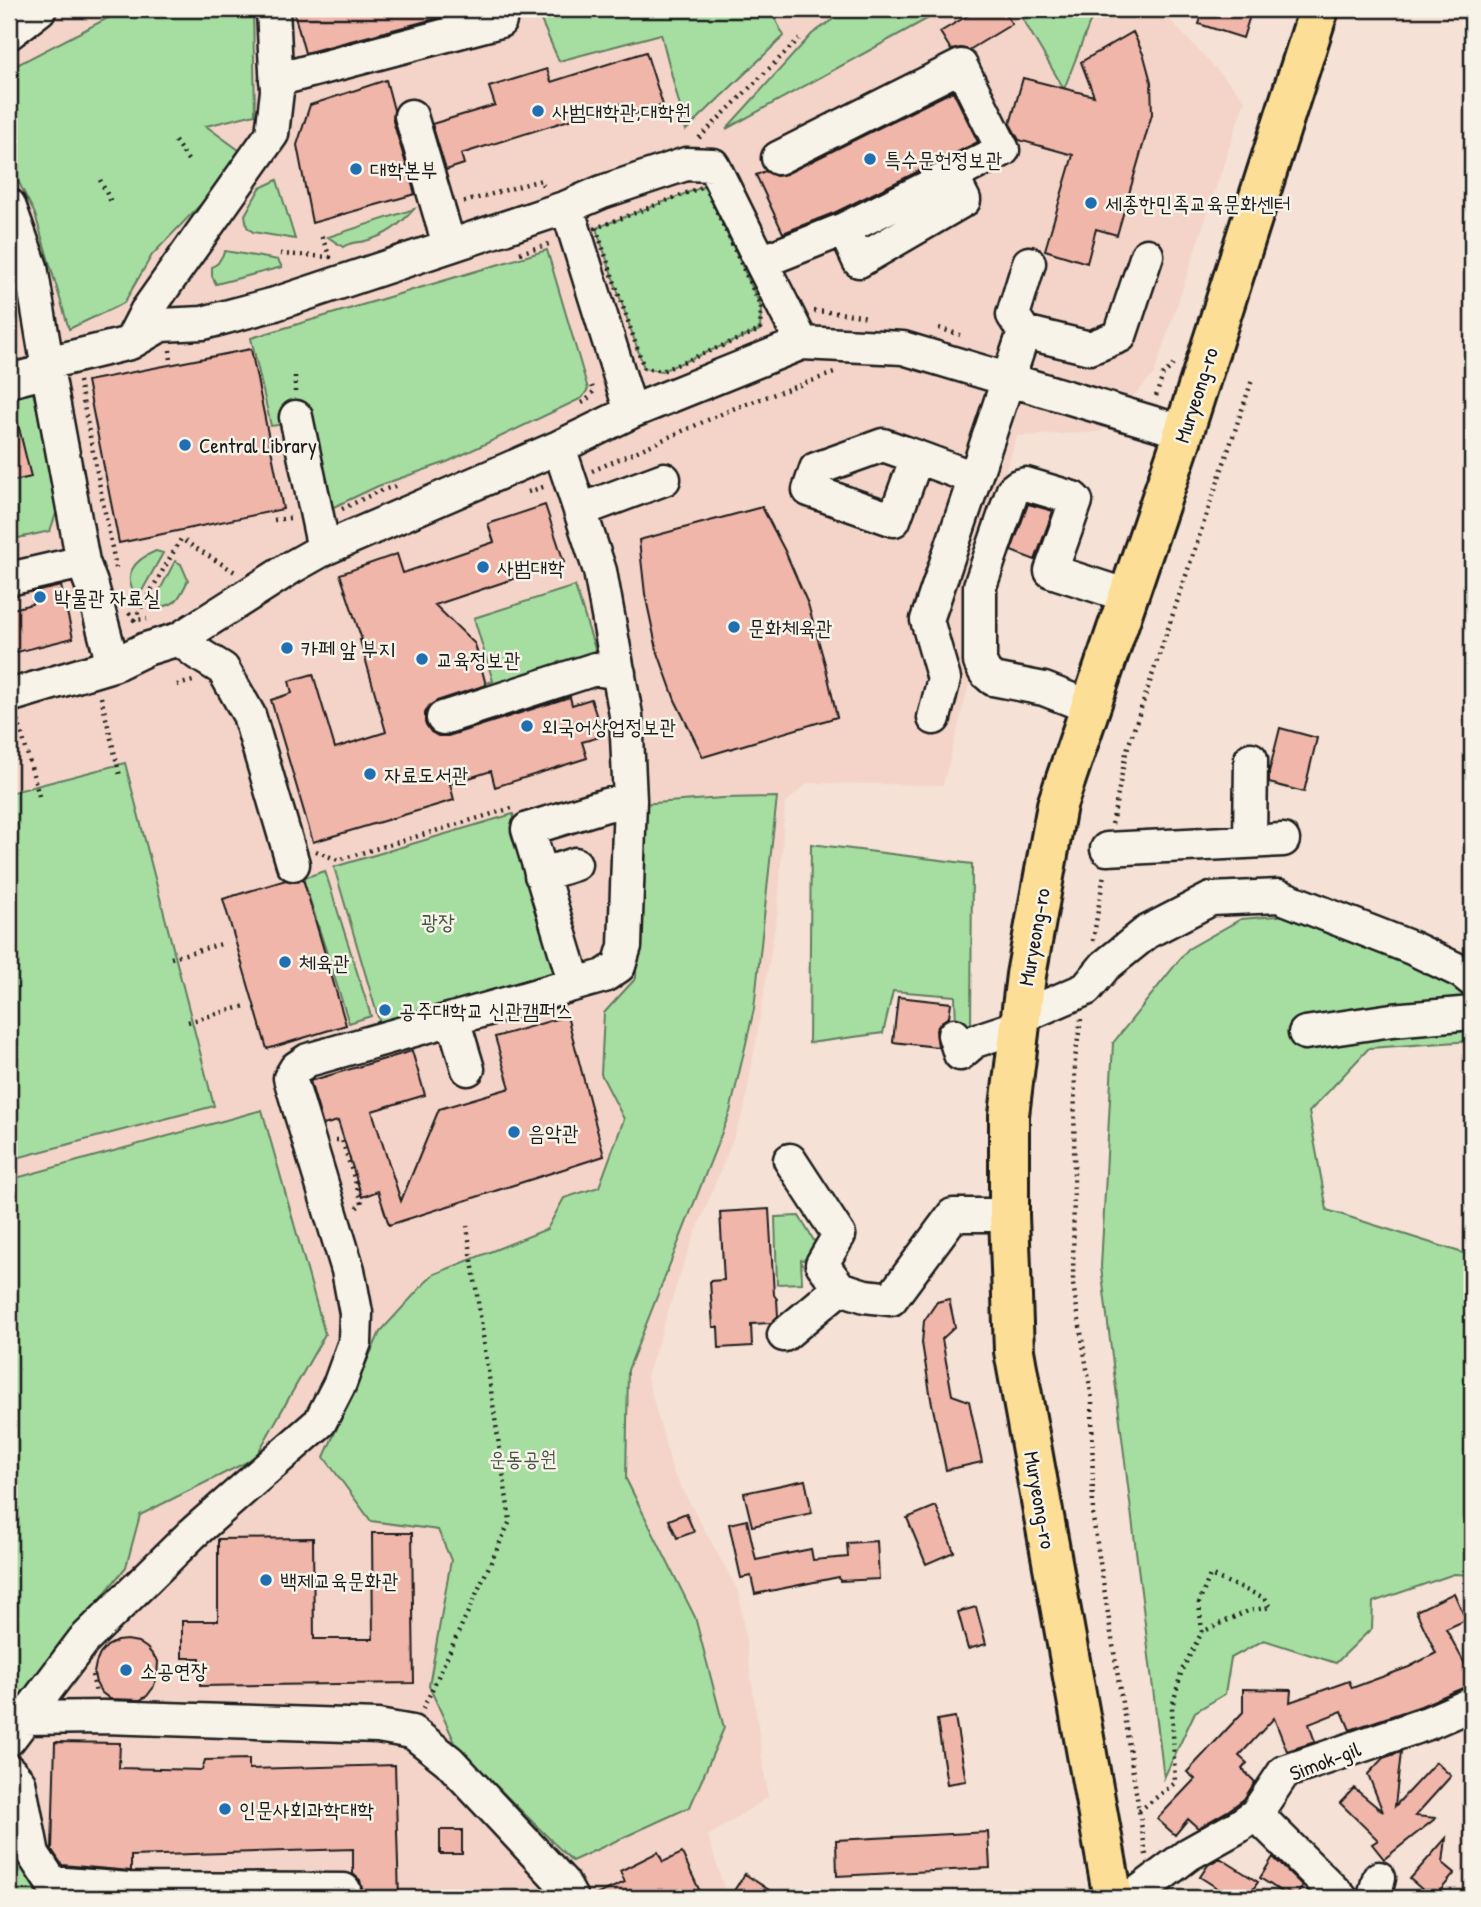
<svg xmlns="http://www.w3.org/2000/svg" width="1481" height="1907" font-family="'Patrick Hand','Poor Story',sans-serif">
<rect width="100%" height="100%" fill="#f5e1d5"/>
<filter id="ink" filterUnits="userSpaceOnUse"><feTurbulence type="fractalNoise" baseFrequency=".0143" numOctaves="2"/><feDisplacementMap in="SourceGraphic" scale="14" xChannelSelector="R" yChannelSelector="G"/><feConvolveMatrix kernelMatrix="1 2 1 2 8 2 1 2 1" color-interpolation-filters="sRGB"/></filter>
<g filter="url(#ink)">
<path fill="#f4d4c8" d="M 9,9 L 1160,9 L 1245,100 L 1154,374 L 1100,432 L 1017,436 L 971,580 L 976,657 L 943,785 L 808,783 L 785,803 L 778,909 L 744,1111 L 683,1265 L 647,1377 L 673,1472 L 739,1593 L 768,1797 L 708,1836 L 727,1898 L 9,1898 Z"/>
<path fill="#a6dea2" stroke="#617d5f" stroke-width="2" d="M 125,9 L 253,9 L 255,114 L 206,126 L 247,156 L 152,255 L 124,303 L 69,329 L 35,214 L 9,163 L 9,69 Z
M 536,9 L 770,9 L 784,36 L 686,130 L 661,34 L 559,61 Z
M 840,9 L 945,9 L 726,129 L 812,34 L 842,13 Z
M 1017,9 L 1095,9 L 1064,89 Z
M 277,180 L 295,239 L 253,232 L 247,227 L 245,215 L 260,188 Z
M 705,186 L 761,307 L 760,330 L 662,371 L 644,368 L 596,228 Z
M 414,209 C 400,225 386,236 365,241 C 357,243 350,242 343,247 L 328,237 Z
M 547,250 L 588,389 L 582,398 L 447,462 L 378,486 L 321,513 L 300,422 L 271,426 L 251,338 Z
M 225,251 L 278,260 L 282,267 L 216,284 L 212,276 L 212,267 L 218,263 Z
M 32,388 L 59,505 L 50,531 L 18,538 L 9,523 L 9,482 L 30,477 L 11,394 Z
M 156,551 L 163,553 L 138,598 C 120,576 134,560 156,551 Z
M 175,561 L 181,564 L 188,580 C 179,600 175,608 151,607 Z
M 575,586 L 600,665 L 437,716 L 432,700 L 493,681 L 474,618 Z
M 125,763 L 214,1106 L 9,1160 L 9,793 Z
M 777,797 L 754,1009 L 730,1112 L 628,1370 L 626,1479 L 695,1617 L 724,1728 L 690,1807 L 572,1861 L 457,1747 L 429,1686 L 451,1560 L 438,1530 L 371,1521 L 324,1457 L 380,1332 L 432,1275 L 547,1229 L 564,1198 L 599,1187 L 624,1119 L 601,1074 L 604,1013 L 636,978 L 640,804 L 723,798 Z
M 513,814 L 560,970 L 380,1024 L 334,867 Z
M 811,844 L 972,864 L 971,1029 L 956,1027 L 955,996 L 893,991 L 883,1033 L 809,1043 Z
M 325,871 L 371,1016 L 349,1023 L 303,878 Z
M 1302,914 L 1472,988 L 1472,1041 L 1369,1048 L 1309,1112 L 1327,1210 L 1466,1254 L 1472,1260 L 1472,1575 L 1454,1574 L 1373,1602 L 1372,1628 L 1336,1663 L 1264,1640 L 1231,1658 L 1225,1694 L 1195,1712 L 1164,1778 L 1101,1267 L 1113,1043 L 1188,949 L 1241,919 Z
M 262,1110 L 325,1334 L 255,1458 L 140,1515 L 126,1567 L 9,1712 L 9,1180 Z
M 799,1216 L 816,1244 L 810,1259 L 801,1260 L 802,1283 L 777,1284 L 775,1217 Z
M 9,1785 L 25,1854 L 128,1898 L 9,1898 Z"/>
<path fill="#f0b6aa" stroke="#1c1c1c" stroke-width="2" d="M 293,9 L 453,9 L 453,14 L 305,53 Z
M 979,9 L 1002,9 L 1012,24 L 969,50 L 961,48 L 951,50 L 940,32 Z
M 1204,9 L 1252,9 L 1243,38 L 1199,24 Z
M 1133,32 L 1144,56 L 1151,82 L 1152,114 L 1117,235 L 1096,229 L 1087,263 L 1045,250 L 1073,155 L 1019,140 L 1010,124 L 1023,78 L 1094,96 L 1081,62 Z
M 646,52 L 663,105 L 628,116 L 623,103 L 461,154 L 464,164 L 446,170 L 432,124 L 495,105 L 489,87 L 547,69 L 551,82 Z
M 386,80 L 394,110 L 393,121 L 415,194 L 312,223 L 297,145 L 310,105 Z
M 953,91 L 978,142 L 836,212 L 783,233 L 756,175 L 765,171 L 776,176 L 786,174 Z
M 251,349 L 283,509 L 119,543 L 87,381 Z
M 9,416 L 16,416 L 31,477 L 9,482 Z
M 1028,504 L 1053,511 L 1035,560 L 1011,551 Z
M 545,505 L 564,562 L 435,605 L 475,644 L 486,685 L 437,701 L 429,706 L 425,713 L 425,723 L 431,732 L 438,736 L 448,736 L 570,697 L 572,705 L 591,699 L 603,736 L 582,742 L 587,758 L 495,787 L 491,771 L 450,784 L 454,800 L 313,842 L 271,700 L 292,693 L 289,681 L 313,674 L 335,748 L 386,732 L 360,640 L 362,640 L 340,574 L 397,554 L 403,573 L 494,542 L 488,524 Z
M 762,507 L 785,551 L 808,604 L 825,664 L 837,717 L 703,757 L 675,700 L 657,650 L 645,594 L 639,540 Z
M 61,586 L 73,638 L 9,654 L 9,610 L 32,604 L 34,592 Z
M 1280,728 L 1317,738 L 1304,792 L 1269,783 L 1269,772 Z
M 303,879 L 346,1025 L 267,1049 L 223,899 L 286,880 L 298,882 Z
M 898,997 L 951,1003 L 949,1017 L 941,1022 L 936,1030 L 938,1047 L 893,1042 Z
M 567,1016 L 604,1156 L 389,1225 L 378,1191 L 362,1197 L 338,1121 L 323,1125 L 310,1081 L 412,1051 L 425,1095 L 372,1111 L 401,1201 L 439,1109 L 510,1088 L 495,1037 Z
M 769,1209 L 774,1295 L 777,1299 L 778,1316 L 771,1323 L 751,1324 L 752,1346 L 719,1348 L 718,1327 L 713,1327 L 710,1281 L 724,1280 L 720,1212 Z
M 949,1299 L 955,1327 L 942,1339 L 952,1395 L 969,1401 L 982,1462 L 946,1470 L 931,1399 L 922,1343 L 924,1321 L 937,1302 Z
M 805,1480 L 812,1513 L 752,1526 L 744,1493 Z
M 936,1506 L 954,1552 L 926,1564 L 907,1518 Z
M 686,1513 L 694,1532 L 677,1538 L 669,1520 Z
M 747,1520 L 756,1560 L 811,1549 L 813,1560 L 848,1557 L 847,1543 L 877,1541 L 879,1579 L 840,1581 L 839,1577 L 755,1594 L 751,1576 L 741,1578 L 729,1524 Z
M 372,1533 L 412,1533 L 414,1683 L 200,1686 L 200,1658 L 182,1658 L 182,1621 L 218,1621 L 218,1539 L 313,1538 L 314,1639 L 373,1639 Z
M 1454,1593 L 1466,1620 L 1446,1629 L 1466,1666 L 1472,1663 L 1472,1684 L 1421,1706 L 1350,1730 L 1342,1711 L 1309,1724 L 1315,1742 L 1287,1751 L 1274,1718 L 1239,1756 L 1247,1763 L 1242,1769 L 1255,1782 L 1244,1799 L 1229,1810 L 1198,1828 L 1188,1819 L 1175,1835 L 1157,1819 L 1195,1779 L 1187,1772 L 1243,1712 L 1243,1689 L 1291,1690 L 1290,1702 L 1349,1681 L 1352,1688 L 1409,1667 L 1436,1653 L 1416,1611 Z
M 976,1607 L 986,1644 L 968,1649 L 958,1612 Z
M 127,1640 L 138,1642 L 147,1648 L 158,1661 L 157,1677 L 153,1688 L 147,1696 L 140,1700 L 110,1699 L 101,1692 L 96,1683 L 94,1673 L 96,1663 L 100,1654 L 107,1646 L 117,1641 Z
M 955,1717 L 966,1781 L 947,1784 L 937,1720 Z
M 55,1742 L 120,1743 L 119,1768 L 202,1770 L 205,1760 L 249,1759 L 249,1769 L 395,1765 L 399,1898 L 360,1898 L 362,1889 L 360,1880 L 353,1874 L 353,1849 L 131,1856 L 131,1871 L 62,1865 L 52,1850 Z
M 1401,1752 L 1395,1806 L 1436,1762 L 1451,1776 L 1415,1816 L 1436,1818 L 1384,1859 L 1372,1844 L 1378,1840 L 1340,1803 L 1354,1788 L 1383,1812 L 1368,1774 L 1383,1758 Z
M 440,1830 L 462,1830 L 462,1854 L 440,1854 Z
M 988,1832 L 990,1868 L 837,1876 L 836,1840 Z
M 1446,1838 L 1443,1863 L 1455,1873 L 1434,1898 L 1432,1898 L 1410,1879 Z
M 658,1852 L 663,1862 L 682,1853 L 703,1898 L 589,1898 L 625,1882 L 620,1871 Z
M 1273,1857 L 1303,1886 L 1296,1896 L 1287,1891 L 1285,1894 L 1260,1878 Z
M 1220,1858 L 1258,1882 L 1247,1898 L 1233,1898 L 1200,1877 L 1208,1865 Z
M 745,1874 L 781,1898 L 729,1898 Z"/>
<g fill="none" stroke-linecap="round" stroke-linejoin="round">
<g stroke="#1c1c1c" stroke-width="37">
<path id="minor" d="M 9,33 L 40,9
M 276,80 L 500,21
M 411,116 L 449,245
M 778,158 L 961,66 L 1003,150 L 844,229 L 761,262 L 802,343
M 9,205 L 31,267 L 47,363 L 49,379 L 83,562 L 92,586 L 113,665
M 567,207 L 602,192 L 686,164 L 713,165 L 761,262
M 844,229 L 859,261 L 964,200 L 951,175
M 1024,332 L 1013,315 L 1029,263
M 130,343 L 161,325 L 203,323 L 275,304 L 567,207 L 631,412
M 9,381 L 36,374 L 47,363 L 130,343 L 146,312 L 272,134 L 277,91 L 273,9
M 296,417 L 324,549
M 883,445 L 917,457 L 894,520 L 809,490 L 816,469 Z
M 917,457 L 974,478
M 581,510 L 664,479
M 9,579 L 83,562
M 179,639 L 197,653 L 223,669 L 249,715 L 293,864
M 9,696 L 113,665 L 146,649 L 179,639 L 292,567 L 324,549 L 559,447 L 631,412 L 802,343 L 903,348 L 1184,432
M 1090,707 L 1044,689 L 993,679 L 985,672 L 980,662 L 980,586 L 1013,490 L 1018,486 L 1026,484 L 1073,498 L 1076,501 L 1051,571 L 1128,596
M 443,718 L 595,669 L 619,673
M 934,718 L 944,679 L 927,620 L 1024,332 L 1090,348 L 1120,336 L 1147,255
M 1250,841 L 1251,759
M 1107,849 L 1283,840
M 541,875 L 575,864
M 575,984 L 528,829 L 606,805 L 630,800
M 1021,1017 L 1086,989 L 1105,966 L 1147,932 L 1211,899 L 1279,896 L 1412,948 L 1462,972 L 1472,980
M 453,1019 L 468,1069
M 1305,1033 L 1392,1020 L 1472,1013
M 954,1035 L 960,1054 L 975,1041 L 1020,1026
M 790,1160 L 839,1235 L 822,1264 L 840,1288 L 865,1296 L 891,1299 L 953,1215 L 1009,1215
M 784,1335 L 840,1288
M 23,1718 L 104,1717 L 378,1726 L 412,1732 L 449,1761 L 563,1883 L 571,1898
M 9,1739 L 83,1641 L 192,1534 L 320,1422 L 340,1383 L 355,1342 L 356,1313 L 348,1270 L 290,1078 L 296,1068 L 308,1060 L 604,976 L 619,966 L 625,946 L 630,800 L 626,715 L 600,571 L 559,447
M 9,1771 L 19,1782 L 33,1854 L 52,1883 L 129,1889 L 344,1890
M 1256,1814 L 1341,1898
M 1131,1898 L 1189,1854 L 1239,1826 L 1256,1814 L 1284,1772 L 1428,1723 L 1472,1704
M 1374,1898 L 1379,1878"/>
</g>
<g stroke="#1c1c1c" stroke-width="44">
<path id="major" d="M 1113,1898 L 1014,1351 L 1009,1215 L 1009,1115 L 1026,975 L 1057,805 L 1178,450 L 1319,9"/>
</g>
<path stroke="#1c1c1c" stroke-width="4.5" stroke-dasharray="2 5" stroke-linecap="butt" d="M 699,138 L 799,39
M 175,141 L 190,163
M 100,180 L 111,202
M 705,186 L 761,307 L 760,330 L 662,371 L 644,368 L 596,228 Z
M 464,202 L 541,180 L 543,186 L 545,186
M 520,253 L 549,244 L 550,247
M 280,254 L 330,257 L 320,233
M 814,311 L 839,313 L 868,317
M 939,328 L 960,335
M 170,350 L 171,361
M 295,376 L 295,392
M 79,381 L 116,568
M 1156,396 L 1163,375 L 1173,365
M 582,403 L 586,401 L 594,391 L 592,386
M 592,471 L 735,408 L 837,372
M 528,492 L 546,486
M 342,509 L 377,492 L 398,485
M 274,520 L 290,518
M 129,613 L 134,620 L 147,619
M 134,620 L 181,539 L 235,572
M 9,655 L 14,654
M 177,685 L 193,681
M 101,697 L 120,776
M 18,720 L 39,796
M 1112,824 L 1126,753 L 1252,380
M 316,851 L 338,860 L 512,808
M 1093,941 L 1104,874
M 171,958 L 225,943
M 1081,1019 L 1075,1059 L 1073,1284 L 1092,1399 L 1093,1518 L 1146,1855
M 188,1022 L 245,1006
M 336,1140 L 342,1140 L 362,1203 L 355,1209
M 92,1675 L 96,1693
M 423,1709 L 510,1521 L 467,1226
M 1139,1811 L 1175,1783 L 1172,1707 L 1182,1670 L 1202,1632 L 1199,1603 L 1210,1575 L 1265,1598 L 1271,1607 L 1248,1611 L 1202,1632"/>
<use href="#minor" stroke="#f7f3e8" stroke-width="32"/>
<use href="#major" stroke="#fdde96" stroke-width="38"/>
</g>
</g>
<g fill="#1f6fb2" stroke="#f7f3e8" stroke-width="2.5">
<circle cx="538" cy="111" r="7"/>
<circle cx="870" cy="159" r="7"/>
<circle cx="356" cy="169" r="7"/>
<circle cx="1091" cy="203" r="7"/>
<circle cx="185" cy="445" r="7"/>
<circle cx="483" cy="567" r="7"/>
<circle cx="40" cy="597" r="7"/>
<circle cx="734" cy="627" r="7"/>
<circle cx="287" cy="648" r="7"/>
<circle cx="422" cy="659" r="7"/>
<circle cx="527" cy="726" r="7"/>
<circle cx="370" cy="774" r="7"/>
<circle cx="285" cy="962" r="7"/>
<circle cx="385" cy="1010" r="7"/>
<circle cx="514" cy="1132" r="7"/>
<circle cx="266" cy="1580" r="7"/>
<circle cx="126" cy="1670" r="7"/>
<circle cx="225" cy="1809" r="7"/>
</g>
<g text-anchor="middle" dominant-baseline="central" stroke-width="5" stroke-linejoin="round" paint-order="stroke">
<g font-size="21" fill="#1c1c1c" stroke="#f7f3e8" text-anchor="start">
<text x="552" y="111">사범대학관,대학원</text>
<text x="884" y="159">특수문헌정보관</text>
<text x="370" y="169">대학본부</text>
<text x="1105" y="203">세종한민족교육문화센터</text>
<text x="199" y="445">Central Library</text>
<text x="497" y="567">사범대학</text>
<text x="54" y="597">박물관 자료실</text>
<text x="748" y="627">문화체육관</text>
<text x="301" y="648">카페 앞 부지</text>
<text x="436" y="659">교육정보관</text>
<text x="541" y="726">외국어상업정보관</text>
<text x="384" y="774">자료도서관</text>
<text x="299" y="962">체육관</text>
<text x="399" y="1010">공주대학교 신관캠퍼스</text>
<text x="528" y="1132">음악관</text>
<text x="280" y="1580">백제교육문화관</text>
<text x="140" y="1670">소공연장</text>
<text x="239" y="1809">인문사회과학대학</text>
</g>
<g font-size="21" fill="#1c1c1c" stroke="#f7f3e8">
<text transform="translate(1196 395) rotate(-72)">Muryeong-ro</text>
<text transform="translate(1034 937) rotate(-80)">Muryeong-ro</text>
<text transform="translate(1040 1500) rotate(80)">Muryeong-ro</text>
<text transform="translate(1325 1761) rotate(-21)">Simok-gil</text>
</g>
<g font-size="21" fill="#455644" stroke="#f7f3e8">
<text x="438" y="921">광장</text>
<text x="523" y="1458">운동공원</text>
</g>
</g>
<rect width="1481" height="1907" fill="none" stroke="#f7f3e8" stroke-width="35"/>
<rect x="18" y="18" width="1446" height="1872" fill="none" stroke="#1c1c1c" stroke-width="2.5" filter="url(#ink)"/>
</svg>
